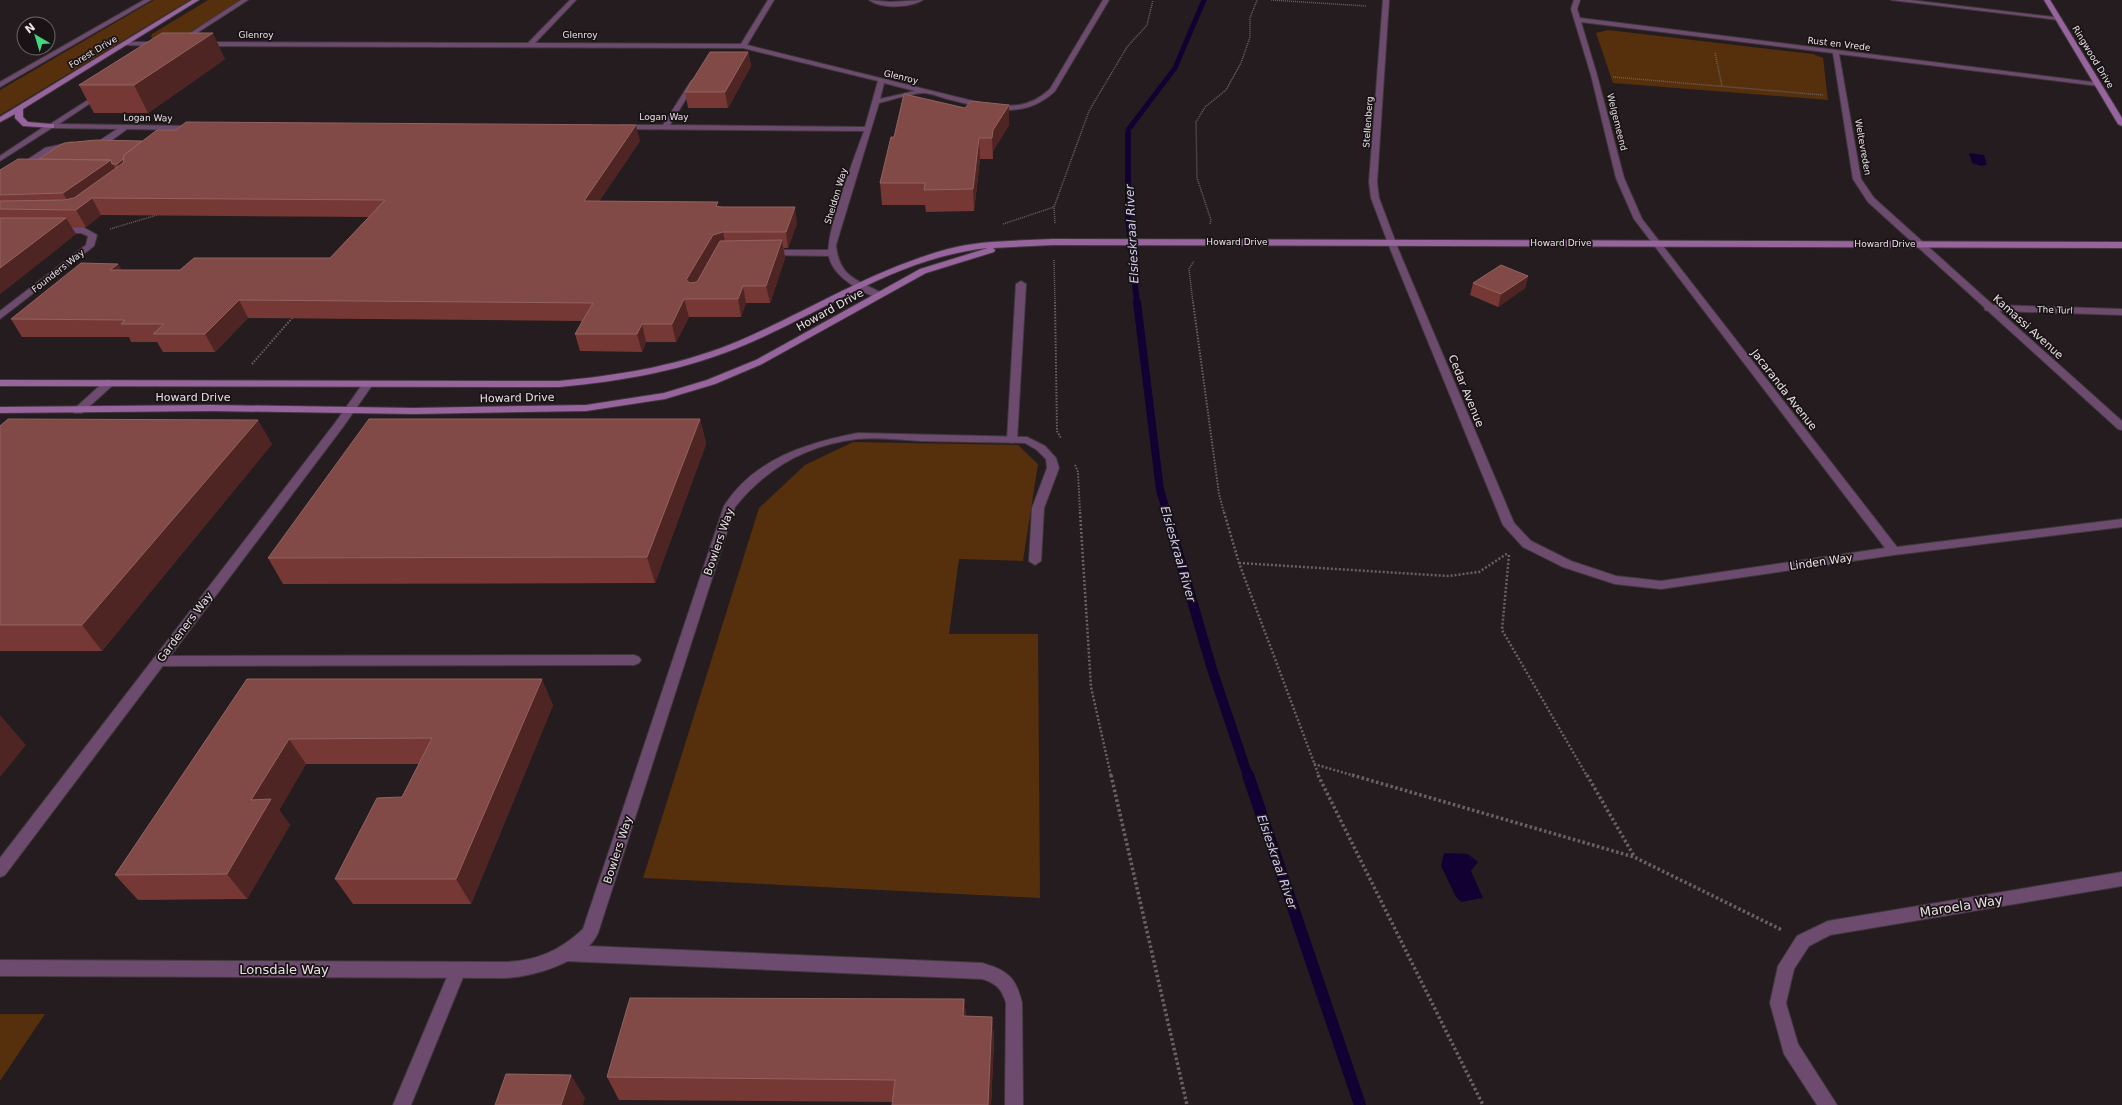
<svg xmlns="http://www.w3.org/2000/svg" width="2122" height="1105" font-family="'DejaVu Sans',sans-serif">
<rect width="100%" height="100%" fill="#241c1f"/>
<path fill="#562f0c" d="M 154,0 L 190,0 L 0,115 L 0,90 Z
M 208,0 L 241,0 L 184,36 L 155,40 L 151,37 L 152,34 Z
M 1608,30 L 1813,54 L 1823,58 L 1828,100 L 1613,83 L 1596,33 Z
M 853,442 L 1018,445 L 1038,464 L 1023,561 L 959,559 L 949,634 L 1038,634 L 1040,898 L 643,878 L 759,508 L 805,465 Z
M 0,1014 L 45,1014 L 0,1081 Z"/>
<path fill="#130032" d="M 1969,153 L 1984,155 L 1987,165 L 1981,166 L 1972,163 Z
M 1444,853 L 1468,854 L 1478,862 L 1471,871 L 1483,898 L 1461,902 L 1456,897 L 1441,866 Z"/>
<g fill="none" stroke-linecap="round" stroke-linejoin="round">
<path stroke="#130032" stroke-width="5" d="M 1128,135 L 1128,130 L 1175,68 L 1204,0"/>
<path stroke="#130032" stroke-width="6" d="M 1128,134 L 1128,216 L 1137,303"/>
<path stroke="#130032" stroke-width="8" d="M 1137,302 L 1160,490 L 1167,513"/>
<path stroke="#130032" stroke-width="10" d="M 1166,512 L 1212,669 L 1248,776"/>
<path stroke="#130032" stroke-width="12" d="M 1248,775 L 1360,1105"/>
<g stroke="#40383b" stroke-width="2">
<path id="lane" d="M 48,124 L 55,126 L 0,161 L 0,156 Z
M 123,125 L 130,127 L 105,145 L 99,145 L 99,141 Z
M 72,142 L 76,144 L 75,146 L 51,152 L 0,184 L 0,178 L 45,148 Z
M 54,228 L 83,227 L 97,235 L 94,246 L 0,319 L 0,311 L 86,245 L 88,236 L 81,233 L 57,233 L 54,232 Z
M 768,250 L 833,250 L 837,253 L 833,256 L 765,255 L 765,251 Z
M 1021,281 L 1026,284 L 1017,440 L 1012,443 L 1007,440 L 1016,284 Z
M 109,380 L 113,381 L 113,385 L 82,413 L 74,413 L 73,411 L 74,409 L 105,381 Z
M 634,655 L 639,657 L 641,660 L 639,663 L 634,665 L 159,666 L 154,664 L 152,661 L 154,658 L 159,656 Z
M 564,945 L 982,963 C 1007,970 1016,977 1022,1003 L 1023,1105 L 1005,1105 L 1006,1003 C 1002,989 996,983 982,979 L 564,961 L 558,958 L 556,953 L 558,948 Z
M 458,962 L 464,965 L 466,970 L 411,1105 L 393,1105 L 452,965 Z"/>
</g>
<g stroke="#40383b" stroke-width="2">
<path id="street" d="M 144,0 L 151,0 L 0,87 L 0,82 Z
M 241,0 L 248,0 L 183,42 L 178,41 Z
M 570,0 L 576,0 L 535,43 L 741,44 L 768,0 L 774,0 L 747,45 L 985,104 C 1012,107 1029,108 1050,89 L 1103,0 L 1109,0 L 1055,91 C 1022,122 986,108 947,99 C 940,97 931,93 923,93 C 912,93 891,100 879,103 L 836,245 C 839,277 857,280 882,293 L 882,297 L 879,298 C 861,293 833,276 829,257 C 824,236 855,156 864,131 L 620,129 L 616,127 L 620,125 L 663,125 L 691,81 L 694,79 L 697,81 L 670,125 L 865,127 L 878,81 L 743,48 L 203,46 L 200,44 L 203,42 L 528,43 ZM 884,83 L 915,91 L 880,99 Z
M 869,0 L 890,2 L 923,0 C 910,8 881,9 869,0 Z
M 1383,0 L 1389,0 L 1377,182 L 1379,198 L 1399,251 L 1514,523 L 1531,541 L 1571,561 L 1616,576 L 1661,581 L 1885,548 L 1634,219 L 1616,178 L 1591,75 L 1571,9 L 1574,0 L 1580,0 L 1577,9 L 1580,18 L 2100,83 L 2100,85 L 2098,86 L 1839,54 L 1861,179 L 1874,198 L 1993,305 L 2122,309 L 2122,315 L 1999,311 L 2122,421 L 2122,430 L 2118,429 L 1988,311 L 1985,310 L 1984,307 L 1868,202 L 1853,179 L 1833,53 L 1581,22 L 1597,75 L 1624,178 L 1642,219 L 1897,547 L 2122,519 L 2122,527 L 1894,555 L 1661,589 L 1615,584 L 1563,567 L 1523,547 L 1503,525 L 1391,251 L 1371,198 L 1369,182 Z
M 1891,0 L 1910,0 L 2062,18 L 2059,20 Z
M 124,42 L 160,42 L 163,44 L 160,46 L 122,45 L 121,44 Z
M 102,91 L 104,92 L 104,94 L 59,124 L 194,126 L 198,128 L 194,130 L 51,128 L 47,126 Z
M 368,381 L 373,384 L 343,427 L 5,875 L 0,877 L 0,858 L 335,423 L 364,382 Z
M 858,433 L 1027,437 L 1045,446 L 1056,458 L 1059,468 L 1044,508 L 1041,561 L 1035,565 L 1029,561 L 1032,508 L 1047,468 L 1046,459 L 1037,450 L 1025,443 C 990,442 956,442 921,441 C 900,440 878,437 857,439 C 807,445 766,468 735,507 L 598,933 C 585,962 533,977 504,978 L 0,976 L 0,960 L 504,962 C 536,961 560,951 583,929 L 724,506 C 754,459 806,443 858,433 Z
M 2122,872 L 2122,886 L 1830,935 L 1809,946 L 1794,969 L 1786,1003 L 1798,1044 L 1837,1105 L 1817,1105 L 1784,1054 L 1770,1003 L 1778,966 L 1797,936 L 1828,921 Z"/>
</g>
<g stroke="#40383b" stroke-width="2">
<path id="secondary" d="M 192,0 L 199,0 L 23,109 L 23,117 L 28,122 L 51,124 L 54,124 L 54,128 L 23,126 L 15,118 L 15,114 L 0,122 L 0,117 Z
M 2044,0 L 2050,0 L 2122,118 L 2122,126 L 2118,124 Z
M 1053,239 L 2122,242 L 2122,248 L 1053,245 L 993,248 L 995,250 L 994,252 L 926,273 L 762,364 L 715,384 L 665,399 L 586,411 L 414,414 L 212,411 L 0,413 L 0,407 L 212,405 L 414,408 L 586,405 L 664,393 L 707,380 L 756,360 L 920,269 L 988,248 C 899,257 827,310 747,344 C 687,370 624,381 559,387 L 0,386 L 0,380 L 559,381 C 622,375 683,365 741,340 C 810,310 874,269 948,249 C 982,240 1018,241 1053,239 Z"/>
</g>
<path stroke="#696265" stroke-width="1.5" stroke-dasharray="1 1" stroke-linecap="butt" d="M 1271,0 L 1366,6
M 1715,53 L 1722,86
M 1613,77 L 1823,95
M 1055,223 L 1054,207 L 1089,111 L 1127,47 L 1147,25 L 1153,0
M 1003,224 L 1054,207
M 1210,224 L 1211,220 L 1197,178 L 1196,122 L 1205,107 L 1226,90 L 1241,63 L 1250,37 L 1250,18 L 1257,0
M 110,229 L 157,215
M 1054,260 L 1055,303
M 1193,303 L 1189,269 L 1194,261"/>
<path stroke="#696265" stroke-width="2" stroke-dasharray="1.5 1.5" stroke-linecap="butt" d="M 1055,302 L 1057,431 L 1061,438
M 1193,302 L 1219,494 L 1224,513
M 252,364 L 293,317
M 1075,465 L 1078,472 L 1080,513"/>
<path stroke="#696265" stroke-width="2.5" stroke-dasharray="2 2" stroke-linecap="butt" d="M 1080,512 L 1091,687 L 1111,776
M 1224,512 L 1239,563 L 1319,776
M 1509,555 L 1502,630 L 1587,776
M 1239,563 L 1448,576 L 1479,572 L 1508,553
M 1314,764 L 1355,776"/>
<path stroke="#696265" stroke-width="3.5" stroke-dasharray="2.5 2.5" stroke-linecap="butt" d="M 1111,775 L 1187,1105
M 1318,775 L 1483,1105
M 1352,775 L 1634,857 L 1782,930
M 1587,775 L 1634,856"/>
<use href="#lane" fill="#6c4b6f" fill-rule="evenodd"/>
<use href="#street" fill="#6c4b6f" fill-rule="evenodd"/>
<use href="#secondary" fill="#97649d" fill-rule="evenodd"/>
</g>
<path fill="#753834" d="M 748,52 L 751,66 L 728,108 L 688,108 L 685,92 Z
M 225,59 L 148,113 L 94,113 L 79,85 Z
M 1009,105 L 1009,125 L 993,151 L 993,159 L 980,159 L 974,211 L 926,212 L 925,205 L 882,205 L 880,183 L 894,137 L 965,108 Z
M 142,141 L 640,141 L 599,201 L 719,206 L 797,223 L 788,248 L 784,248 L 785,258 L 770,303 L 746,303 L 741,317 L 689,317 L 676,342 L 646,342 L 642,352 L 580,351 L 575,334 L 582,321 L 248,318 L 215,352 L 163,352 L 157,342 L 131,342 L 129,337 L 22,337 L 11,319 L 118,264 L 121,270 L 180,270 L 330,258 L 369,217 L 101,215 L 86,227 L 71,227 L 76,234 L 0,294 L 0,170 L 39,159 Z
M 1528,276 L 1525,288 L 1498,307 L 1470,295 L 1473,283 Z
M 700,419 L 706,444 L 655,583 L 283,584 L 268,558 Z
M 0,426 L 272,444 L 102,651 L 0,651 Z
M 247,679 L 553,705 L 471,904 L 353,904 L 335,879 L 402,797 L 419,764 L 306,764 L 279,810 L 290,825 L 247,899 L 138,900 L 115,875 Z
M 964,999 L 966,1016 L 992,1017 L 994,1040 L 991,1105 L 892,1105 L 892,1102 L 619,1100 L 607,1077 Z"/>
<path fill="#4f2524" d="M 213,33 L 225,59 L 148,113 L 134,85 Z
M 748,52 L 751,66 L 728,108 L 725,92 Z
M 1009,105 L 1009,125 L 993,151 L 993,159 L 992,138 L 993,130 Z
M 636,125 L 640,141 L 588,218 L 584,201 Z
M 979,138 L 980,159 L 974,211 L 973,189 Z
M 147,141 L 120,169 L 117,164 Z
M 111,160 L 119,176 L 73,210 L 63,193 Z
M 92,198 L 101,215 L 86,227 L 76,210 Z
M 795,207 L 797,223 L 788,248 L 786,232 Z
M 66,218 L 76,234 L 0,294 L 0,268 Z
M 723,232 L 726,248 L 691,297 L 686,280 L 713,235 Z
M 782,240 L 785,258 L 770,303 L 766,286 Z
M 118,264 L 128,281 L 110,270 Z
M 1528,276 L 1525,288 L 1498,307 L 1501,294 Z
M 743,286 L 746,303 L 741,317 L 738,299 Z
M 684,299 L 689,317 L 676,342 L 672,324 Z
M 239,300 L 248,318 L 215,352 L 205,334 Z
M 642,324 L 646,342 L 642,352 L 637,334 Z
M 700,419 L 706,444 L 655,583 L 647,557 Z
M 258,420 L 272,444 L 102,651 L 82,625 Z
M 542,679 L 553,705 L 471,904 L 456,879 Z
M 0,715 L 26,745 L 0,777 Z
M 289,739 L 306,764 L 279,810 L 290,825 L 247,899 L 227,874 L 251,800 Z
M 964,999 L 967,1023 L 963,1016 Z
M 992,1017 L 994,1040 L 991,1105 L 988,1105 Z
M 571,1075 L 585,1098 L 583,1105 L 561,1105 Z"/>
<path fill="#814a47" stroke="#926260" d="M 162,33 L 213,33 L 134,85 L 79,85 Z
M 710,52 L 748,52 L 725,92 L 685,92 Z
M 904,94 L 965,108 L 971,101 L 1009,105 L 993,130 L 992,138 L 979,138 L 973,189 L 924,190 L 925,183 L 880,183 L 891,137 L 894,137 Z
M 186,122 L 636,125 L 584,201 L 718,202 L 716,206 L 720,207 L 795,207 L 786,232 L 723,232 L 713,235 L 686,280 L 690,283 L 697,282 L 720,241 L 782,240 L 766,286 L 743,286 L 738,299 L 684,299 L 672,324 L 642,324 L 637,334 L 575,334 L 593,303 L 239,300 L 205,334 L 153,334 L 164,324 L 121,324 L 125,320 L 11,319 L 81,263 L 118,264 L 110,270 L 180,270 L 194,258 L 330,258 L 385,200 L 92,198 L 76,210 L 0,209 L 0,201 L 64,200 L 74,198 L 123,163 L 124,155 L 157,130 L 176,130 Z
M 96,140 L 142,141 L 124,155 L 123,159 L 117,164 L 112,164 L 111,160 L 39,159 L 60,145 L 65,143 Z
M 18,159 L 111,160 L 63,193 L 0,195 L 0,170 Z
M 0,218 L 66,218 L 0,268 Z
M 1501,265 L 1528,276 L 1501,294 L 1473,283 Z
M 8,419 L 258,420 L 82,625 L 0,625 L 0,426 Z
M 369,419 L 700,419 L 647,557 L 268,558 Z
M 247,679 L 542,679 L 456,879 L 335,879 L 377,798 L 402,797 L 432,738 L 289,739 L 251,800 L 271,799 L 227,874 L 115,875 Z
M 630,998 L 964,999 L 963,1016 L 992,1017 L 988,1105 L 892,1105 L 895,1080 L 607,1077 Z
M 506,1074 L 571,1075 L 561,1105 L 495,1105 Z"/>
<g text-anchor="middle" dominant-baseline="central" stroke-width="3.5" stroke-linejoin="round" paint-order="stroke">
<g font-size="9" fill="#e9e3e5" stroke="#1a1316">
<text x="256" y="35">Glenroy</text>
<text x="580" y="35">Glenroy</text>
<text transform="translate(1839 44) rotate(7)">Rust en Vrede</text>
<text transform="translate(93 52) rotate(-31)">Forest Drive</text>
<text transform="translate(2093 57) rotate(59)">Ringwood Drive</text>
<text transform="translate(901 77) rotate(13)">Glenroy</text>
<text x="664" y="117">Logan Way</text>
<text transform="translate(148 118) rotate(1)">Logan Way</text>
<text transform="translate(1368 122) rotate(-86)">Stellenberg</text>
<text transform="translate(1617 122) rotate(76)">Welgemeend</text>
<text transform="translate(1863 147) rotate(80)">Weltevreden</text>
<text transform="translate(836 196) rotate(-73)">Sheldon Way</text>
<text x="1237" y="242">Howard Drive</text>
<text x="1561" y="243">Howard Drive</text>
<text x="1885" y="244">Howard Drive</text>
<text transform="translate(58 271) rotate(-38)">Founders Way</text>
<text transform="translate(2055 310) rotate(2)">The Turl</text>
</g>
<g font-size="11" fill="#e9e3e5" stroke="#1a1316">
<text transform="translate(830 310) rotate(-29)">Howard Drive</text>
<text transform="translate(2028 327) rotate(42)">Kamassi Avenue</text>
<text transform="translate(1784 390) rotate(52)">Jacaranda Avenue</text>
<text transform="translate(1466 391) rotate(68)">Cedar Avenue</text>
<text x="193" y="397">Howard Drive</text>
<text transform="translate(517 398) rotate(-1)">Howard Drive</text>
<text transform="translate(719 542) rotate(-71)">Bowlers Way</text>
<text transform="translate(1821 562) rotate(-8)">Linden Way</text>
<text transform="translate(185 627) rotate(-53)">Gardeners Way</text>
<text transform="translate(618 850) rotate(-72)">Bowlers Way</text>
</g>
<g font-size="12" font-style="italic" fill="#d3cef2" stroke="#1a1316">
<text transform="translate(1132 234) rotate(-93)">Elsieskraal River</text>
<text transform="translate(1178 554) rotate(74)">Elsieskraal River</text>
<text transform="translate(1277 862) rotate(71)">Elsieskraal River</text>
</g>
<g font-size="13" fill="#e9e3e5" stroke="#1a1316">
<text transform="translate(1961 906) rotate(-9)">Maroela Way</text>
<text x="284" y="969">Lonsdale Way</text>
</g>
</g>
<g transform="translate(36 36) rotate(322)"><circle r="19" fill="#1a1316" stroke="#6d6669"/>
<path d="M0-3L7 15L0 10L-7 15Z" fill="#42d77c"/>
<text y="-6" font-size="11" font-weight="bold" text-anchor="middle" fill="#e9e3e5">N</text>
</g>
</svg>
